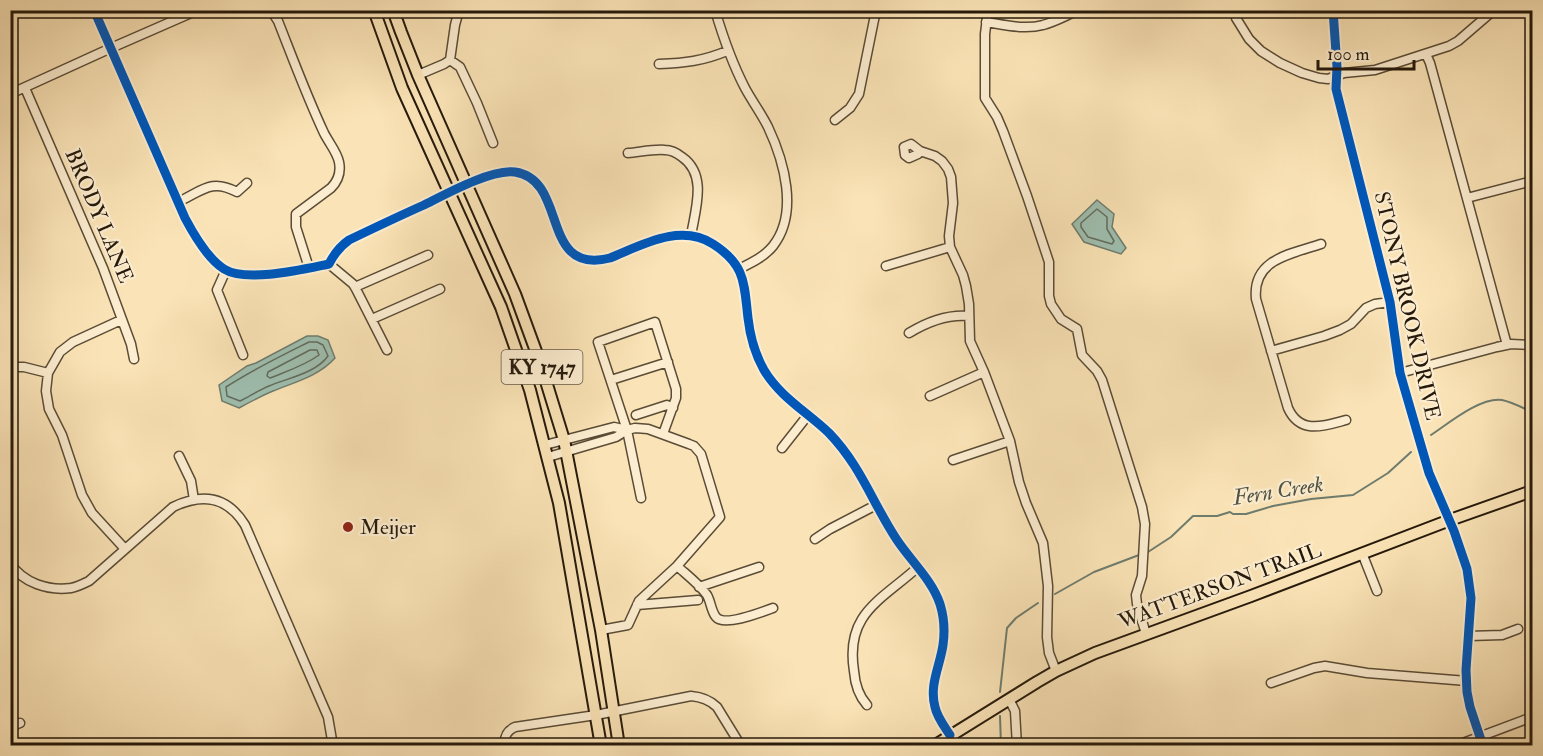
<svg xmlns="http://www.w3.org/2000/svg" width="1543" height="756" font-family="'IM FELL Double Pica',serif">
<rect width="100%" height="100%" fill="#fae3b6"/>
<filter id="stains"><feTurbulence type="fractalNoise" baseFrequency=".00333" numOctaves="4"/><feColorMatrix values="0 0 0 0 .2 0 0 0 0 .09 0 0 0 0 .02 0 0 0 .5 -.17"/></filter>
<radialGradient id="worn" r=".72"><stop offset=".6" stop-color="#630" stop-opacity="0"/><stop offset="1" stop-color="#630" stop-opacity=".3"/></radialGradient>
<path fill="#9ebeaf" stroke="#6e7c6d" stroke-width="1.5" d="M 1097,200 L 1114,214 L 1112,227 L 1126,248 L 1121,254 L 1084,242 L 1072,224 Z
M 307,336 L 318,336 L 328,340 L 335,358 C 319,376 295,382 273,391 C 261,396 250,402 239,408 L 222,401 L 219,385 L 247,366 L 256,363 Z"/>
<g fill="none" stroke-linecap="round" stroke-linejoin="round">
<path stroke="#626c5d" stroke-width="1.5" d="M 1097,209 L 1107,217 L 1107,229 L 1114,241 L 1112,244 L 1088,237 L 1081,227 L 1081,223 Z
M 309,342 L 317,342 L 323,345 L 328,356 C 316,373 288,378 269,386 C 259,390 250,396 240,401 L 227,396 L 226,387 C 252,370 281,356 309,342 Z
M 310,350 L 317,350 L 319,355 C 304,366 287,371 270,378 L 267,376 L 268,372 Z"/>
<path stroke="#6e7c6d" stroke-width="2" d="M 1431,435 C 1449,423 1480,397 1502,400 C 1512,402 1523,408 1532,412
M 1148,552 L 1171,537 L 1193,516 L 1217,516 L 1230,512 L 1233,514 L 1246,514 L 1273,506 L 1311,499 L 1353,495 L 1388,473 L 1411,452
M 1055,594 L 1094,572 L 1139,555
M 1000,692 L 1007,628 L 1016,618 L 1038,603
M 1000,716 L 1001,746"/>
<g stroke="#5a4c36" stroke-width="11">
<path id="minor" d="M 94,10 L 185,218 C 194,235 208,259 224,269 C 246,283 304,269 329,264 C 334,254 339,247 349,240 C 374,228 399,216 424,205 C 446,194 491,169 515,172 C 569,180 539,276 610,258 C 642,245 680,223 713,244 C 746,265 744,284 748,318 C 750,336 755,354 764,370 C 780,397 807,412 829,433 C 861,466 873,504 897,540 C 911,561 932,580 940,604 C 944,617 945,631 943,645 C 940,666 929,685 935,707 C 937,717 944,726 950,735
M 271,10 L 278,21 C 293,59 307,97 324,133 C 329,143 337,152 339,162 C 341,172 338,181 331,188 L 296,214 L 296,227 L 309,268
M 715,10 C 723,37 732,63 745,88 C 752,101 761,113 768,127 C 784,161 799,213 773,246 C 764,257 751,263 739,269
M 988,10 L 985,34 L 985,98 L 997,117 L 1003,131 L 1027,196 L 1049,262 L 1049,296 L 1051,304 L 1061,319 L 1077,329 L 1082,355 L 1097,371 L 1102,380 L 1142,507 L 1145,524 L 1142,576 L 1136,595 L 1137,604 L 1146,634
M 1234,10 L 1236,18 L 1249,39 L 1261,51 L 1280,63 L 1302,73 L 1319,78 L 1328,79 L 1344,73 L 1375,70 L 1449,46 L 1458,41 L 1494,10
M 1333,10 L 1337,67 L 1336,89 L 1390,302 L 1400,373 L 1429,473 L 1454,531 L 1467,569 L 1471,598 L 1466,670 L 1467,692 L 1470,707 L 1483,746
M 251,11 L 252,10
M 986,22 C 1005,25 1025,30 1043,25 C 1055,22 1067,15 1079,10
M 1426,54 L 1430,63 L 1507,345
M 450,60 L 460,67 L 477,103 L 493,143
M 659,64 C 685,63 703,61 727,51
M 418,75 L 444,64 L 450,60 L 455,25 L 459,10
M 25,88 L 103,268 L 131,344 L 134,359
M 10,94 L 111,48 L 198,10
M 835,120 L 850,108 L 859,94 L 876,10
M 920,151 L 918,154 L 909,158 L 905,155 L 904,147 L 911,144 L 920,151 L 935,156 L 942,161 L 948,169 L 951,177 L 953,203 L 949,236 L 950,247 L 963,275 L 966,286 L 969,304 L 970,341 L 984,372 L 1010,441 L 1019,482 L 1026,503 L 1043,543 L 1048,586 L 1047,637 L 1049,653 L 1056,671
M 628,153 C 640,152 653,149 665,150 C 672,150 677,153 682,157 C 708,175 695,210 691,236
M 1467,198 L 1532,181
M 178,202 C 202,191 211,178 237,192 L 247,183
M 1321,244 C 1291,254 1252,259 1256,299 L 1288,408 C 1300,435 1324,426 1346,420
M 329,264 L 353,284 L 356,289 L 387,350
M 886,266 L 950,247
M 226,270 L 217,290 L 243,355
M 355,287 L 428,255
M 372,319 L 440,289
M 909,333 C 927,322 947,314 969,316
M 1271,351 L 1324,336 L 1340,330 L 1351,324 L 1366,308 L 1375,304 L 1390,302
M 10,367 L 24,367 L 48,373 L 46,391 L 49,409 L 62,435 L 82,495 L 92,513 L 125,549
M 48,373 L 60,352 L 73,342 L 121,320
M 1400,373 L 1497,347 L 1511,344 L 1532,345
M 611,380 L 668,362
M 930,396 L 984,372
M 636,415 L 667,405 L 673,408
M 545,445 L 614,427 L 627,430 L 635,428 L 648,429 L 689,444 L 694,446 L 701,454 L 720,517 L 677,566 L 639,601 L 628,625 L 601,630
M 782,448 L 808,415
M 179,456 L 191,481 L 194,500
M 548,457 L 616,437 L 627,430
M 953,460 L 1010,441
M 641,498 L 627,430 L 598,342 L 655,322 L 676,389 L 676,398 L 663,434
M 815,539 L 830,529 L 876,505
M 1362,553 L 1377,591
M 10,563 C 23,583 48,591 71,588 C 77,587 83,584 89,581 L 173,507 C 202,493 227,496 245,525 L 328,717 L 333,746
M 677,566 C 687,575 699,584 707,595 C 711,602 711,611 716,617 C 724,627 762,612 773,608
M 699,587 L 759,567
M 637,605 L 698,600
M 1469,636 L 1502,635 L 1518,629
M 1271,683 L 1314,668 L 1325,666 L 1367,673 L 1467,681
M 1009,699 L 1015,711 L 1017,746
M 867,705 C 858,695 855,684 854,671 C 845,614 880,601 917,568
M 10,727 L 20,723
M 505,746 C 504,737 506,731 515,727 L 596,715 L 691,696 C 702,697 710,700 717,707 L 741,746
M 1455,746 L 1532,717"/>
</g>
<g stroke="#25190b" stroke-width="14">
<path id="major" d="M 374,10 L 402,88 L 501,307 L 530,390 L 559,503 L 601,746
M 393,10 L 401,32 L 418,75 L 515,294 L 541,365 L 564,440 L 601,630 L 619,746
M 934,746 L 1037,682 L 1056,671 L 1095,653 L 1251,596 L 1450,520 L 1532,491"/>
</g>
<use href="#minor" stroke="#fcedd0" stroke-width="8"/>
<use href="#major" stroke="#fae3b6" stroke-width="10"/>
<g stroke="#fcedd0" stroke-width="13">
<path id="cycleway" d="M 94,10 L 185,218 C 194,235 208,259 224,269 C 246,283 304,269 329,264 C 334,254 339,247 349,240 C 374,228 399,216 424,205 C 446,194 491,169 515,172 C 569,180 539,276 610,258 C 642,245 680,223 713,244 C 746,265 744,284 748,318 C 750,336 755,354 764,370 C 780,397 807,412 829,433 C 861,466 873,504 897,540 C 911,561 932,580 940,604 C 944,617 945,631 943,645 C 940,666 929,685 935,707 C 937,717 944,726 950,735
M 1333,10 L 1337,67 L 1336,89 L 1390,302 L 1400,373 L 1429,473 L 1454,531 L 1467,569 L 1471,598 L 1466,670 L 1467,692 L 1470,707 L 1483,746"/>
</g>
<use href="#cycleway" stroke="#0057b8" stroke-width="9"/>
</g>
<circle fill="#8f2418" stroke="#fcedd0" stroke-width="2" cx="348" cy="527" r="6"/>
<g text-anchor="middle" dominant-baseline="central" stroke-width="4.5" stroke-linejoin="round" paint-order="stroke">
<rect fill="#fcedd0" stroke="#665946" stroke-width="1.5" x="501.5" y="350" width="81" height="34" rx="4.5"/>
<g font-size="20" font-weight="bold" fill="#25190b">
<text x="542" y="367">KY 1747</text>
</g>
<g font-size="21" fill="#25190b" stroke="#fcedd0">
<text transform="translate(99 216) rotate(67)">BRODY LANE</text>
<text transform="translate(1407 306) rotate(77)">STONY BROOK DRIVE</text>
<text transform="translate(1220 586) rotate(-20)">WATTERSON TRAIL</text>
</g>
<g font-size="21" fill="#25190b" stroke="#fcedd0" text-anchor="start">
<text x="360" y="527">Meijer</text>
</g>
<g font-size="22" font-style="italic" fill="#4f5344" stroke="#fcedd0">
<text transform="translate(1278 491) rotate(-9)">Fern Creek</text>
</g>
</g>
<rect width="1543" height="756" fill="none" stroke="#fae3b6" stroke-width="36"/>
<rect x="12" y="12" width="1519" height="732" fill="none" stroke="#25190b" stroke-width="3"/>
<rect x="18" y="18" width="1507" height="720" fill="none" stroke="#25190b" stroke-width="1.5"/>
<path d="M1318 60v9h96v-9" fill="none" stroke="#25190b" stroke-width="3"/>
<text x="1327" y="60" font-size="18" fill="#25190b" stroke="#fcedd0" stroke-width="4.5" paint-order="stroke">100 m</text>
<rect width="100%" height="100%" filter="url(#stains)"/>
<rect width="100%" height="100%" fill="url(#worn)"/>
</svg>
